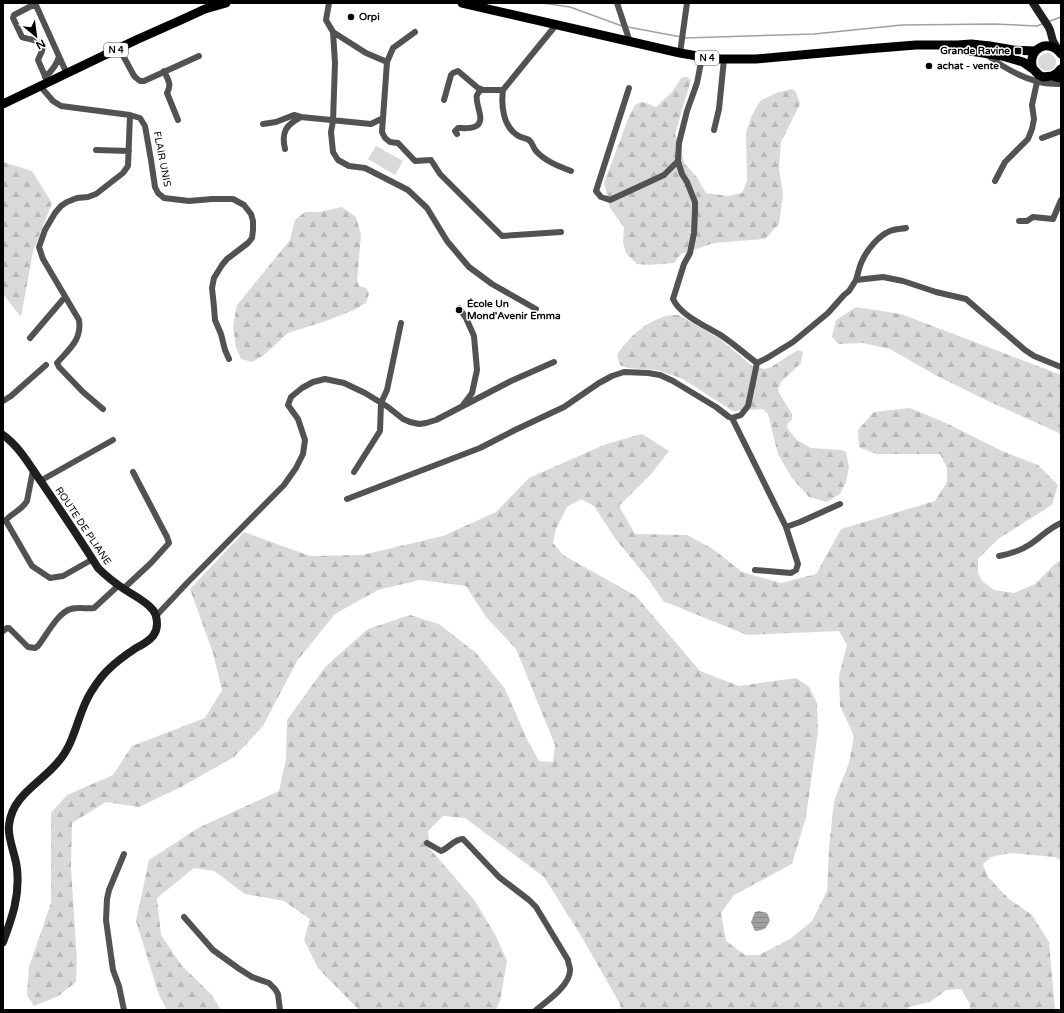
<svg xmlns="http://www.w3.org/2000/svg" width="1064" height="1013" font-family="'Varela Round',sans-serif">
<defs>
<pattern id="forest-firs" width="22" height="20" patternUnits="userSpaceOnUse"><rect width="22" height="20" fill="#d9d9d9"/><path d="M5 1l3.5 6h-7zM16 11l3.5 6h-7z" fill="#b8b8b8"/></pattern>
<pattern id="water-rules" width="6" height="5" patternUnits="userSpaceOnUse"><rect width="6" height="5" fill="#a0a0a0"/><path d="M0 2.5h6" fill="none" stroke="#888"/></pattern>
</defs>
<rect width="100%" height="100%" fill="#fff"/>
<path fill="#d9d9d9" d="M1038 62a9 9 0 1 1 18 0a9 9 0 1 1-18 0Z
M 376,146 L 403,161 L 395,175 L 368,159 Z"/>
<path fill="url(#forest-firs)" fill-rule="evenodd" d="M 682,77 L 687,77 L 691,80 L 675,134 L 685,164 L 696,176 L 706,193 L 728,196 L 742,193 L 747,181 L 746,133 L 751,117 L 760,101 L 776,93 L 792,89 L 796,92 L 800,104 L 781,142 L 779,168 L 783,195 L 779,224 L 765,239 L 714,243 L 681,254 L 674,263 L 649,265 L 637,264 L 626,253 L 623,242 L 624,227 L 610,208 L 604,183 L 628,119 L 635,105 L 641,102 L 646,103 L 656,107 L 672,92 Z
M 3,162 L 32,171 L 52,203 L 33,251 L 21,317 L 3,294 Z
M 342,207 L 356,217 L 361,235 L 357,281 L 359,286 L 366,288 L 369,294 L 366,303 L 354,310 L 326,321 L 288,333 L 263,356 L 252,362 L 241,359 L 236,348 L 233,326 L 237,305 L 290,240 L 295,220 L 305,212 L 320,212 Z
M 856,307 L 901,314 L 1061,375 L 1061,436 L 1059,433 L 988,401 L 939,377 L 890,349 L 863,343 L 838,344 L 832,336 L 836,320 Z
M 679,315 L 720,339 L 752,366 L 765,369 L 771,367 L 798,350 L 803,352 L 801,363 L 781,382 L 778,389 L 779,393 L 792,414 L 792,420 L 788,423 L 787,428 L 797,440 L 811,448 L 842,450 L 846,452 L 849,467 L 846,482 L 840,494 L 827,502 L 809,497 L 792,478 L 778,454 L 768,414 L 763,409 L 733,411 L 681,378 L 657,370 L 628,368 L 620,365 L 617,355 C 628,338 643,324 663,317 C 668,315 674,315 679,315 Z
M 910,408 L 946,423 L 1002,451 L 1038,465 L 1058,485 L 1052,505 L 998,539 L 978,559 L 978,573 L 982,581 L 994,590 L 1014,593 L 1035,584 L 1057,562 L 1061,561 L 1061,861 L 1055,857 L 1010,853 L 991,857 L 983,864 L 988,877 L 1009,899 L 1032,915 L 1049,942 L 1055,1010 L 970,1010 L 970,1004 L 961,989 L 946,990 L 930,1002 L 909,1007 L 906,1010 L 621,1010 L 620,1004 L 580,934 L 544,877 L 465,818 L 443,816 L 428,831 L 430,849 L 475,901 L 496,936 L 507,961 L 500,1001 L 496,1010 L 359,1010 L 318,968 L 304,940 L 310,919 L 284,901 L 245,894 L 214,871 L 194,868 L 157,898 L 161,935 L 182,966 L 211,994 L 221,1010 L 167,1010 L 159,995 L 136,921 L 149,860 L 198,828 L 279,791 L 286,759 L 287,720 L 326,666 L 368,629 L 410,615 L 439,624 L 476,653 L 505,689 L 527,739 L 539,761 L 553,762 L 555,745 L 516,649 L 486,617 L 466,586 L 420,580 L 378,590 L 335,614 L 297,661 L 263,726 L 234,757 L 181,787 L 139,807 L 106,802 L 72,823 L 71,868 L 77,961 L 76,982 L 58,996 L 34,1006 L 27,995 L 29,967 L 51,903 L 51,813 L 67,795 L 113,775 L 132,746 L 205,718 L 222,690 L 213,653 L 190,589 L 244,532 L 310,556 L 362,555 L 443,536 L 496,512 L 529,478 L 606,444 L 642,434 L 669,451 L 652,473 L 619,506 L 635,534 L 687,535 L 713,549 L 742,572 L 781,583 L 816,574 L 841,529 L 935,501 L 947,482 L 947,468 L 940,454 L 876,454 L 859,447 L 858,430 L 874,412 ZM 581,499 L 594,506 L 617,541 L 649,580 L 663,601 L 747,635 L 839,631 L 847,645 L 839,676 L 840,706 L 854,736 L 849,763 L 834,801 L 829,848 L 827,891 L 812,921 L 790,939 L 759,955 L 745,955 L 726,941 L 721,913 L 734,895 L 792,864 L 806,817 L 818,732 L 817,703 L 809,687 L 796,678 L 739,686 L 700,671 L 636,596 L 563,555 L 553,543 L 556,529 L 567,507 Z"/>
<path fill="url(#water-rules)" d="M 759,911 L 767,913 L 770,920 C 766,929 765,930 755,931 L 751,922 L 755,912 Z"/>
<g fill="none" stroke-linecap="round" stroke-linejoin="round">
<path stroke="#a0a0a0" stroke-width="1.5" d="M 542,3 L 570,7 L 622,26
M 1050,21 L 1061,17
M 628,27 L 681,37
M 685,38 L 814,34 L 902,25 L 994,24 L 1037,26 L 1042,24"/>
<path stroke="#525252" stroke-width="6" d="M 35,3 L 67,74
M 329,3 L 326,20 L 333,32 L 335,63 L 333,121 L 331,132 L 333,152 L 338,160 L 349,166 L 365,168 L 408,190 L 427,208 L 447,241 L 469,267 L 492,284 L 536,309
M 617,3 L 630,42
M 35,4 L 14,15 L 13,18 L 22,37 C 28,40 45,39 42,51 C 41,54 39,57 38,60 L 48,83
M 333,32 L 366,53 L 387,62
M 119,48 L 133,74 L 135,77 L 140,81 L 144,81 L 199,56
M 680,53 L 687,3
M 986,54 C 1001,66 1018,76 1036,81 C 1044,84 1053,84 1061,84
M 164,71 C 168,80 172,84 167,93 L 178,120
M 45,77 C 52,71 57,65 59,56
M 40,86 L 53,101 L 61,106 L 130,115 L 140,118 L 145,126 L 151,160 L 155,187 L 158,193 L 164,198 L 189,201 L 212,199 L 233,199 L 244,205 L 251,214 L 253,221 L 253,230 L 252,238 L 248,243 L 227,259 L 222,265 L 214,278 L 212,288 L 214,307 L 215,320 L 221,334 L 225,350 L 229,359
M 629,88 L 596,191 L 601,197 L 610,200 L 664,175 L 678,161 L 679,143 L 687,111 L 697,83 L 702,57
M 503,90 C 501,105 503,126 517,135 C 521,138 525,138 529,140 C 533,143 533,148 536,151 C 545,161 558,166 571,171
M 444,100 L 451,75 L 453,73 L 458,71 L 478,88 L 482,90 L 503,90 L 556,25
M 383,118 L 382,132 L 385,138 L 390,142 L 398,143 L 415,161 L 431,160 L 440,174 L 502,236 L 561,232
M 263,124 L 276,122 L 294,115 L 301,117
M 714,130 L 719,109 L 724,59
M 457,134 L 455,131 L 458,128 C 462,128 469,129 474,127 C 488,122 474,104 477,95 C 478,93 480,91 481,89
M 1042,138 L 1061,131
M 285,149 C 281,132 286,125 301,117 L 371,124 L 383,118 L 387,62 L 393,48 L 415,32
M 96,150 L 129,151
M 678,161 L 682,174 L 687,182 L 695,202 L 695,211 L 694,233 L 690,253 L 684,264 L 673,299 C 681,316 706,326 722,336 C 734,344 745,354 757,363
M 995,181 L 1005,162 L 1028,139 L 1032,129 L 1034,119 L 1032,105 L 1037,82
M 1019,221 L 1027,221 L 1033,217 L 1053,219 L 1061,200
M 856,280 C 858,274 859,267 862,261 C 867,250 878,236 890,231 C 895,229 901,229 906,228
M 459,308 L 466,318 L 474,336 L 477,370 L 472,393 L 463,405
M 30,338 L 65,297
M 3,401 L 11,396 L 46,365
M 103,409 L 83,392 L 59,367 L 57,363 C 69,349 82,340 79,320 L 43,259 L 39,247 L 45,230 L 55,213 L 61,206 L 67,202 L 77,198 L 88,197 L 96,194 L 123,173 L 128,166 L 130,115
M 732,418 L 786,527 L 798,564 L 796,570 L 791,573 L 755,570
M 33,470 L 27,501 C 22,510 12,513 6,520 L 6,521 L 32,566 L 50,578 L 63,576 L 93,559
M 354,472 L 380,431 L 381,403 L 387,390 L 401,323
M 40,481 L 113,440
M 347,499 L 480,448 L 515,430 L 564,407 L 599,383 L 612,376 L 624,372 L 648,373 L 660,375 L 673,381 L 716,407 L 729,417 L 732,418 L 741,415 L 748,406 L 757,363 L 767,358 L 793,342 L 828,313 L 844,295 L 849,291 L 856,280 L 883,277 L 903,281 L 936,292 L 966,299 L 1025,350 L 1034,356 L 1061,367
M 786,527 L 800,522 L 840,504
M 999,556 C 1009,554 1020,551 1029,545 C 1040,538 1049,528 1061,523
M 123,589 L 151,563 L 169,543 L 167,537 L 133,472
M 156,616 L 188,582 L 284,485 L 296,468 L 303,454 L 305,440 L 298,419 L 288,405 L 291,397 L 302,388 L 313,382 L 325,379 L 344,383 L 365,393 L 388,407 L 403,419 L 410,422 L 419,424 L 426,423 L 436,420 L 511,381 L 554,362
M 3,631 L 7,628 L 9,628 L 28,647 L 35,648 L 38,646 C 46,636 58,612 71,609 C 78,607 87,609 94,608 L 119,585
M 427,843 L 441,851 C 449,848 454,839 463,839 L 499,877 L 529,900 L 536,907 L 568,960 C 568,963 570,967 570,969 C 571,985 547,1001 536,1010
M 184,917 L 213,950 L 238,968 L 252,977 L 269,983 L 275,989 L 278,994 L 280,1010
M 124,1010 L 119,986 L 113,970 L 106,920 L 107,899 L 109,890 L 124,854"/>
<path stroke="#1f1f1f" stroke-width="8" d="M 1033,3 L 1048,26 L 1050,30 L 1053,41 L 1059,51
M 3,435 C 20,447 30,466 42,483 C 61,511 80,539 98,568 C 106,576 115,583 124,589 C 133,595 146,601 153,610 C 156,614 157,619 157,624 C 157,628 156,632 153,636 C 149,641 142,645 136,648 C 127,654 118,660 110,668 C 103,674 96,684 91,692 C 77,714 76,742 58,762 C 41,783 12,795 9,825 C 7,838 16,855 17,869 C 20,896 12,918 3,942"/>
<path stroke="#000" stroke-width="9" d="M 462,3 L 680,53 L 715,59 L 756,59 L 866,49 L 916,45 L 958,45 L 971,44 L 990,46 L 1013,50 L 1035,51
M 959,46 L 963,49 L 970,51 L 1002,56 L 1023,62 L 1033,69 L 1039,75 L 1043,77 L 1052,76 L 1061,78
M 1033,69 C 1026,49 1049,37 1061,54
M 1052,76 L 1057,73 L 1061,69
M 3,104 L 136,40 L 181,20 L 205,9 L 226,3"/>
</g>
<g fill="#000" stroke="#fff" stroke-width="1.5">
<circle cx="351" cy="17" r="4"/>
<rect x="1014" y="47" width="8" height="8" rx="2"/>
<circle cx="929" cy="66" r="4"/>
<circle cx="459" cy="310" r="4"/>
</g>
<g text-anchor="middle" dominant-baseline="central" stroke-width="3" stroke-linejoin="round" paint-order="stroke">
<g fill="#fff" stroke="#4c4c4c" stroke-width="1">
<rect x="104" y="43" width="24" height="14" rx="3"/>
<rect x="695" y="51" width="24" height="14" rx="3"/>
</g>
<g font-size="9" font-weight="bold" fill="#000">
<text x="116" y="50">N 4</text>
<text x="707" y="58">N 4</text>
</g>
<g font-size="10" font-weight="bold" fill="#000" stroke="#fff" text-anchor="start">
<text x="359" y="17">Orpi</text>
<text x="1010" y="51" text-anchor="end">Grande Ravine</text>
<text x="937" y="66">achat - vente</text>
<text x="467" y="304">École Un<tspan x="467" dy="12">Mond'Avenir Emma</tspan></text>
</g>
<g font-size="10" fill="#000" stroke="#fff">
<text transform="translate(162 159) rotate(79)">FLAIR UNIS</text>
<text transform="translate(83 526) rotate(56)">ROUTE DE PLIANE</text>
</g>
</g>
<rect width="1064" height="1013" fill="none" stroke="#000000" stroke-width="8"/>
<g transform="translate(36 36) rotate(151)" stroke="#ffffff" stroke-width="3" paint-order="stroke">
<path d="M0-3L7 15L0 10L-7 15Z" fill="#000000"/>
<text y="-6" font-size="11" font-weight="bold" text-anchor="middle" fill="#000000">N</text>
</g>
</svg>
